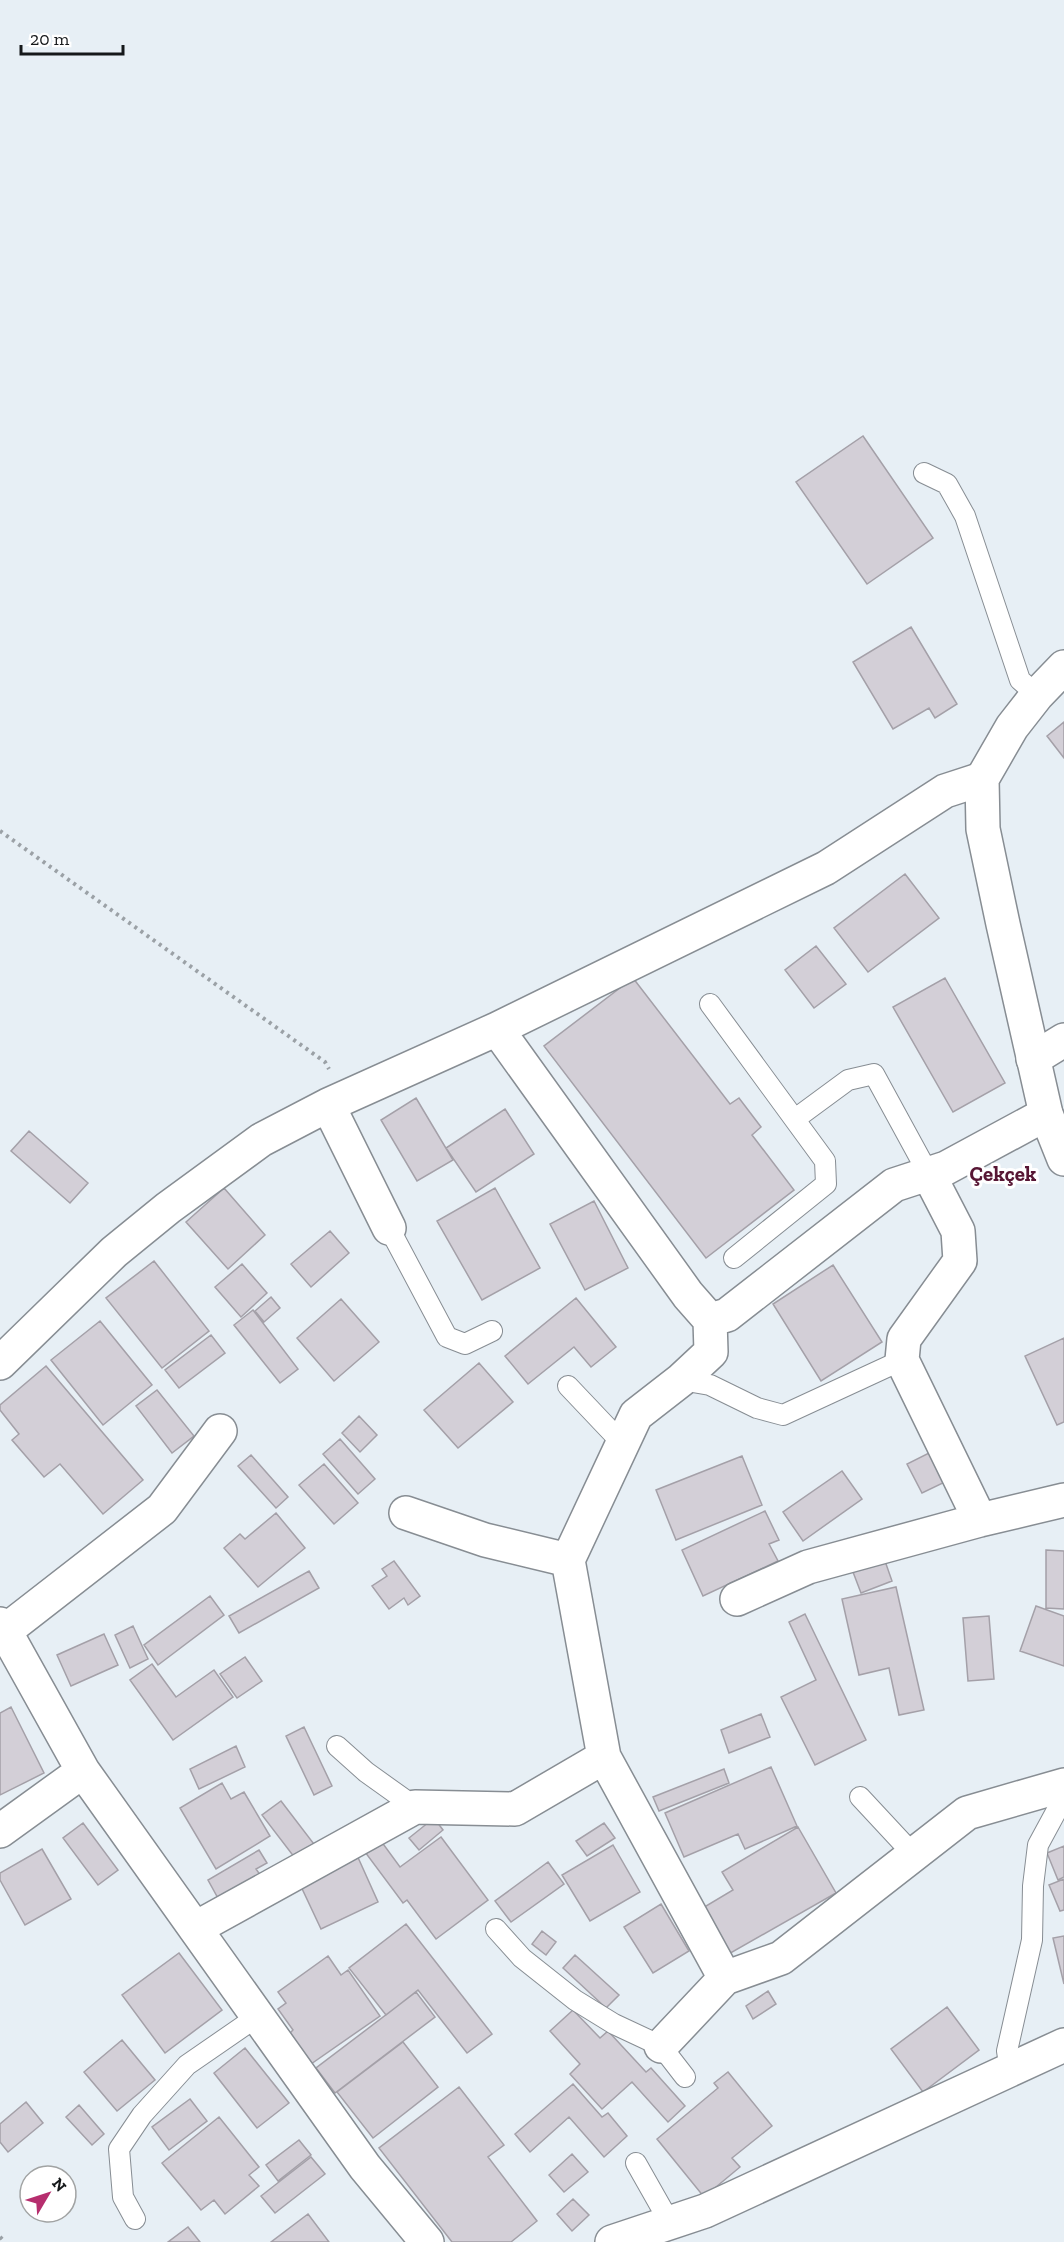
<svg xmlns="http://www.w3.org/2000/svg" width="1064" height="2242" font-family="'Zilla Slab',serif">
<rect width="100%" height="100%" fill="#e7eff5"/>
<path fill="#d3cfd7" stroke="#a4a0a8" stroke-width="1.5" d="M 863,436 L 933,538 L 867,584 L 796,482 Z
M 911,627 L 957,704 L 935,718 L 929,708 L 893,729 L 853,662 Z
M 1064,722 L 1064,758 L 1047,736 Z
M 905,874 L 939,918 L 868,972 L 834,928 Z
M 816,946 L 846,984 L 814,1008 L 785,970 Z
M 633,978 L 730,1104 L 739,1098 L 761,1127 L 752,1135 L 794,1190 L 706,1258 L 544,1046 Z
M 945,978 L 1005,1083 L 953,1112 L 893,1007 Z
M 416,1098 L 453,1160 L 417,1181 L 381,1120 Z
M 505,1109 L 534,1154 L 476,1192 L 446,1148 Z
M 29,1131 L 88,1183 L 70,1203 L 11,1151 Z
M 224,1188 L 265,1235 L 228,1269 L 186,1222 Z
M 495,1188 L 540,1268 L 482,1300 L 437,1221 Z
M 594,1201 L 628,1268 L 585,1290 L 550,1224 Z
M 330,1231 L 349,1253 L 311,1287 L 291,1264 Z
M 154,1261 L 209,1331 L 162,1368 L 106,1298 Z
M 242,1264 L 267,1293 L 241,1317 L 215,1287 Z
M 833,1265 L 882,1342 L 821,1381 L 773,1304 Z
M 271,1297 L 280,1308 L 264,1322 L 255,1311 Z
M 576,1298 L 616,1347 L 591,1367 L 574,1347 L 528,1384 L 505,1356 Z
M 341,1299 L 379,1342 L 334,1381 L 297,1338 Z
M 253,1310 L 298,1369 L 280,1383 L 234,1325 Z
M 100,1321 L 152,1385 L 103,1425 L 51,1360 Z
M 211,1335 L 225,1353 L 179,1388 L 165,1370 Z
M 1064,1338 L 1064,1422 L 1057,1425 L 1025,1356 Z
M 479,1363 L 513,1402 L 458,1448 L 424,1410 Z
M 46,1366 L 143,1480 L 103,1514 L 60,1464 L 44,1477 L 12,1440 L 19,1434 L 0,1410 L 0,1405 Z
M 157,1390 L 194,1436 L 172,1453 L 136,1406 Z
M 359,1416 L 377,1435 L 360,1452 L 342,1433 Z
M 340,1439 L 375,1479 L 358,1494 L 323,1454 Z
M 931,1452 L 945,1482 L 922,1493 L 907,1464 Z
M 251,1455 L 288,1497 L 276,1508 L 238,1466 Z
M 742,1456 L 762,1505 L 676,1540 L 656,1490 Z
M 324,1464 L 358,1503 L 334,1524 L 299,1485 Z
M 842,1471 L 862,1499 L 803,1541 L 783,1512 Z
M 765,1511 L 779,1540 L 769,1544 L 778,1561 L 703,1596 L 682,1550 Z
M 276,1513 L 305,1548 L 258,1587 L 224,1548 L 240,1534 L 245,1539 Z
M 1046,1550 L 1064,1551 L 1064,1609 L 1046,1608 Z
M 394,1561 L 420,1596 L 408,1605 L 404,1598 L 389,1609 L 372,1586 L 387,1576 L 382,1569 Z
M 885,1561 L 892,1581 L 861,1593 L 853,1572 Z
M 309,1571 L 319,1588 L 239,1633 L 229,1616 Z
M 896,1587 L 924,1710 L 899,1715 L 889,1668 L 859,1675 L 842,1599 Z
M 210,1596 L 224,1615 L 158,1665 L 144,1645 Z
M 1036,1606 L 1064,1616 L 1064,1666 L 1020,1651 Z
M 805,1614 L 866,1740 L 815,1765 L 781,1697 L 816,1680 L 789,1622 Z
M 989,1616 L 994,1679 L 968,1681 L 963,1618 Z
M 133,1626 L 148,1659 L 130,1668 L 115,1635 Z
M 104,1634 L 118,1665 L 71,1686 L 57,1655 Z
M 245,1657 L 262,1681 L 237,1698 L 220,1674 Z
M 152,1664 L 176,1697 L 214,1670 L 233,1697 L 173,1740 L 130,1680 Z
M 11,1707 L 44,1773 L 0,1795 L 0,1713 Z
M 761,1714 L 770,1737 L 729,1753 L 721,1730 Z
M 304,1727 L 332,1786 L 314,1795 L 286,1736 Z
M 236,1746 L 245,1767 L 199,1789 L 190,1769 Z
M 771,1767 L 797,1826 L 745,1849 L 738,1834 L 684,1857 L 665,1813 Z
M 724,1769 L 729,1783 L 659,1811 L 653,1797 Z
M 222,1783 L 231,1799 L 244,1792 L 270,1836 L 216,1869 L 180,1808 Z
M 281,1801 L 317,1848 L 298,1862 L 262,1815 Z
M 434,1818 L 443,1830 L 419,1850 L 409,1838 Z
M 83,1823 L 118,1870 L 98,1885 L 63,1838 Z
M 604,1823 L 615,1838 L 587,1856 L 576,1841 Z
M 798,1827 L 836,1893 L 727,1955 L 701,1909 L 733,1890 L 722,1872 Z
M 441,1837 L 488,1900 L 436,1939 L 407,1900 L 403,1903 L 365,1852 L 381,1841 L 400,1867 Z
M 613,1845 L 640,1892 L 590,1921 L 562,1875 Z
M 1064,1846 L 1064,1877 L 1058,1880 L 1047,1853 Z
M 42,1849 L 71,1899 L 25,1925 L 0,1880 L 0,1873 Z
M 259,1850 L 267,1863 L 256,1869 L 261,1876 L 219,1900 L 208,1880 Z
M 356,1853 L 378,1902 L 321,1929 L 298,1880 Z
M 548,1862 L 564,1884 L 511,1922 L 495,1901 Z
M 1064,1879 L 1064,1910 L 1060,1911 L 1049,1885 Z
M 661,1904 L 689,1951 L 653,1973 L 624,1927 Z
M 406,1924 L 492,2034 L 467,2053 L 418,1990 L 386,2015 L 349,1968 Z
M 542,1931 L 556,1942 L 546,1955 L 532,1944 Z
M 1064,1936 L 1064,1984 L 1053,1938 Z
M 179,1953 L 222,2010 L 165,2053 L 122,1995 Z
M 575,1955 L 619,1995 L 606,2008 L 563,1968 Z
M 328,1956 L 341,1975 L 348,1970 L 380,2016 L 311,2064 L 290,2033 L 293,2030 L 278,2009 L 286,2003 L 278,1992 Z
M 768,1991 L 776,2004 L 753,2019 L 746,2006 Z
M 416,1992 L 435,2017 L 335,2093 L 316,2068 Z
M 947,2007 L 979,2050 L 923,2092 L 891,2049 Z
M 573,2010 L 600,2038 L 608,2031 L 646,2072 L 651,2068 L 685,2106 L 668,2122 L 632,2082 L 602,2109 L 570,2074 L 580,2064 L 550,2031 Z
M 122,2040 L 155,2080 L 117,2111 L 84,2072 Z
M 403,2042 L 438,2087 L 373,2138 L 337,2092 Z
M 245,2048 L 289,2103 L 257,2128 L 214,2073 Z
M 728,2072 L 772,2126 L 732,2158 L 740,2167 L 704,2197 L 657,2139 L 718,2088 L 714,2083 Z
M 573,2084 L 602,2117 L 608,2113 L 627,2136 L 604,2157 L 569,2117 L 530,2152 L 515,2134 Z
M 459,2087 L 504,2145 L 488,2157 L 537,2221 L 511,2242 L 452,2242 L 379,2148 Z
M 190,2099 L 207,2121 L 169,2150 L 152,2127 Z
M 26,2102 L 43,2123 L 8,2152 L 0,2142 L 0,2124 Z
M 79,2105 L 104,2134 L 92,2145 L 66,2117 Z
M 219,2117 L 259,2167 L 249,2175 L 259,2186 L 225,2214 L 214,2200 L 201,2210 L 162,2163 Z
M 299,2140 L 311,2155 L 278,2181 L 266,2165 Z
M 572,2154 L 588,2172 L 564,2192 L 549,2175 Z
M 311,2157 L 325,2174 L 275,2213 L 261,2196 Z
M 573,2199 L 589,2215 L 572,2231 L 557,2214 Z
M 48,2212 L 64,2212 L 65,2213 L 54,2221 Z
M 308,2214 L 329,2242 L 271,2242 Z
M 188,2227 L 200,2242 L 168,2242 Z"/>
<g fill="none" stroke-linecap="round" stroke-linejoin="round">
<g stroke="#878d93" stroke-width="22">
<path id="service" d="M 924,473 L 947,484 L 965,516 L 1020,680 L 1037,695
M 710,1004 L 825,1161 L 826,1184 L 734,1258
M 795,1119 L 848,1080 L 874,1074 L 928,1173
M 389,1228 L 447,1337 L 465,1344 L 492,1331
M 681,1380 L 710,1385 L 757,1408 L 783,1415 L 902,1360
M 568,1386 L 623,1444
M 337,1746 L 366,1772 L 415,1807
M 860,1797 L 913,1854
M 496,1929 L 522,1958 L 575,2000 L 614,2024 L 661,2046 L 685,2077
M 1010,2070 L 1007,2051 L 1032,1940 L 1033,1886 L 1038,1845 L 1064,1797
M 636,2163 L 670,2223
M 135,2219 L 123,2197 L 119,2149 L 142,2115 L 187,2065 L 258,2016"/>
</g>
<g stroke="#878d93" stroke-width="36">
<path id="minor" d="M 497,1029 L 688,1295 L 710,1320 L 711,1352 L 681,1380 L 636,1415 L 568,1560 L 604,1757 L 725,1978 L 781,1958 L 967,1813 L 1064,1785
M 1033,1059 L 1064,1040
M 328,1105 L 389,1228
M 928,1173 L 958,1231 L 960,1261 L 904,1339 L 902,1360 L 980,1520
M 710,1320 L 727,1315 L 894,1185 L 946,1168 L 1046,1114
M 0,1363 L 114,1252 L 168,1208 L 261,1140 L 328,1105 L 497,1029 L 826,868 L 945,791 L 982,779
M 406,1513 L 485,1540 L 568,1560
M 737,1599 L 808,1567 L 980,1520 L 1064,1500
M 0,1624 L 5,1631 L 83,1771 L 365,2167 L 427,2242
M 0,1635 L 162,1509 L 220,1431
M 0,1831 L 83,1771
M 196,1928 L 415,1807 L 515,1809 L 604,1757
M 661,2046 L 725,1978
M 612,2242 L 705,2211 L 1064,2045"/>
</g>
<g stroke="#878d93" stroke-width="36">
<path id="tertiary" d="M 1064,667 L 1037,695 L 1012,727 L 982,779 L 983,829 L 1003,924 L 1046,1114 L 1064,1159"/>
</g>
<path stroke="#9ba1a6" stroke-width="4" stroke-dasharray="3 4.5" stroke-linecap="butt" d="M 0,831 L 325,1062 L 329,1069
M 0,2237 L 5,2242"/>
<use href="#service" stroke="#fff" stroke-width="20"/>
<use href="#minor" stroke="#fff" stroke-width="33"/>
<use href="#tertiary" stroke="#fff" stroke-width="33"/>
</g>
<g text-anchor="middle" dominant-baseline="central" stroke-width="6" stroke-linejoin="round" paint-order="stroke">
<g font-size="21" font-weight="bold" fill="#571634" stroke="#fff">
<text x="1003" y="1173">Çekçek</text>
</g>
</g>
<g transform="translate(48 2194) rotate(51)"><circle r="28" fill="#ffffff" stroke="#a1a3a3" stroke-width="1.5"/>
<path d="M0-4.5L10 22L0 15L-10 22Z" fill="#b62e6e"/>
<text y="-9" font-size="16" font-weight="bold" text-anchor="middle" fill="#15181a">N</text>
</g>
<path d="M21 45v9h102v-9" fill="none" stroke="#15181a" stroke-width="3"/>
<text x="30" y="45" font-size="18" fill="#15181a" stroke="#ffffff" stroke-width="4.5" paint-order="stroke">20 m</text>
</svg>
